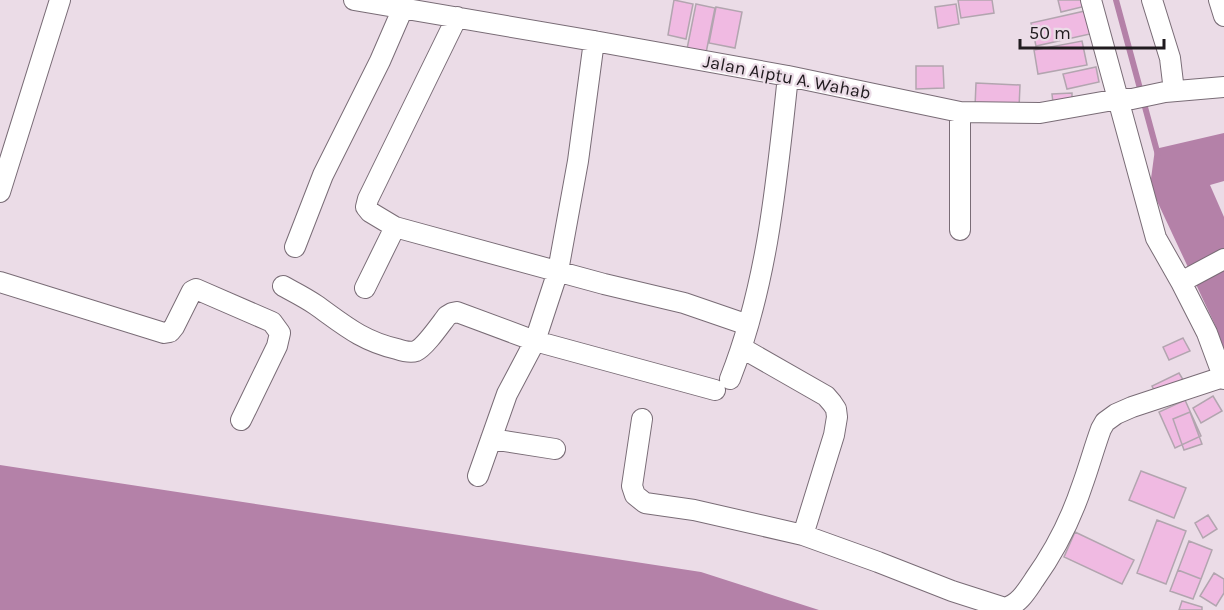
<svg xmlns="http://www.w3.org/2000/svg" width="1224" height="610" font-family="Karla,sans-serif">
<rect width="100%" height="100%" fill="#ebdce7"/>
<path fill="#b481a8" d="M 1224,133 L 1224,181 L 1210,185 L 1224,217 L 1224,349 L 1215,325 L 1150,186 L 1155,149 Z
M 0,465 L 701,572 L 819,610 L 0,610 Z"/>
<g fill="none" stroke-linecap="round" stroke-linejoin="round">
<path stroke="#b481a8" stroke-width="6" d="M 1116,0 L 1158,155"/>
</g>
<path fill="#f0bae2" stroke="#b2a5af" stroke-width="1.5" d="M 674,0 L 693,4 L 686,39 L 668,35 Z
M 958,0 L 992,0 L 994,13 L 961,18 Z
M 1058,0 L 1089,0 L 1090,5 L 1061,12 Z
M 696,4 L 715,8 L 705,58 L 686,54 Z
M 956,4 L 959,24 L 938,28 L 935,7 Z
M 716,7 L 742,12 L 735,48 L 709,43 Z
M 1085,11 L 1090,34 L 1036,46 L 1031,23 Z
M 1082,41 L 1087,65 L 1038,74 L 1034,50 Z
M 916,66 L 943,66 L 944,88 L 916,89 Z
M 1096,67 L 1099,82 L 1067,89 L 1063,74 Z
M 976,83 L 1020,85 L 1019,108 L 975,107 Z
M 1072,93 L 1072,102 L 1053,103 L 1052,94 Z
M 1183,338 L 1190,351 L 1169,360 L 1163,347 Z
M 1179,373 L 1185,383 L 1158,398 L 1152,386 Z
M 1213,396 L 1222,411 L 1201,423 L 1193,408 Z
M 1185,400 L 1201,436 L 1175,448 L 1159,412 Z
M 1190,412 L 1202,444 L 1184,450 L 1173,419 Z
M 1141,471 L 1186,488 L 1174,518 L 1129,500 Z
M 1208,515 L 1217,529 L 1203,538 L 1195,523 Z
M 1157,520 L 1186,531 L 1166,584 L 1137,573 Z
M 1075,532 L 1134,560 L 1122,584 L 1064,557 Z
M 1189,541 L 1212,550 L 1201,579 L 1178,570 Z
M 1178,570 L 1201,579 L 1193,599 L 1170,591 Z
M 1214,573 L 1224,579 L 1224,593 L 1216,606 L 1200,596 Z
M 1182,601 L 1202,607 L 1202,610 L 1179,610 Z"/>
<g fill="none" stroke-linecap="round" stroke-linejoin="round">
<g stroke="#796c76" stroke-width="22">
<path id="minor" d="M 354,0 L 594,41 L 788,76 L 960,112 L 1040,113 L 1119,99 L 1132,99 L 1165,92 L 1224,87
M 1091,0 L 1156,238 L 1181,282 L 1207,333 L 1224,379
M 1152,0 L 1170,58 L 1174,91
M 1219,0 L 1224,16
M 457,17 L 368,199 L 366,207 L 370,212 L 395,227 L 604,284 L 684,303 L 748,325
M 960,112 L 960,230
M 0,192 L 60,0
M 295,247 L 323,175 L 380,61 L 403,8
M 0,282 L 164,333 L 170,332 L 174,327 L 192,291 L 196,289 L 272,322 L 280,333 L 277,346 L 241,420
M 1181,282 L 1224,259
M 283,286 C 294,292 306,298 316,305 C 344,325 362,341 397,349 C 403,351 410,353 416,351 C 425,347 440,325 447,316 L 452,313 L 457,312 L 535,341 L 715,390
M 365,288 L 395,227
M 742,348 L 826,396 L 832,403 L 836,409 L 837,417 L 834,435 L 803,535
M 730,379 C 768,283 777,178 788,76
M 642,419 L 632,486 L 635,495 L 645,503 L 694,510 L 803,535 L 878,562 L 952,591 L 1005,608 C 1019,604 1026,592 1034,580 C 1054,552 1071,519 1082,486 C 1089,467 1094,448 1101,429 L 1105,422 L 1116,414 L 1132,407 L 1223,377
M 491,439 L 555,449
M 478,476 L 507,394 L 535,341 L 558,271 L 578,161 L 594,41"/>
</g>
<use href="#minor" stroke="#fff" stroke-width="20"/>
</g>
<g text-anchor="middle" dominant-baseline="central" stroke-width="4.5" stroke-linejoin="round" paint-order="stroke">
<g font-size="18" fill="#201b1f" stroke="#ebdce7">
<text transform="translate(787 77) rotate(11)">Jalan Aiptu A. Wahab</text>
</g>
</g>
<path d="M1020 39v9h144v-9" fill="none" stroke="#201b1f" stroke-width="3"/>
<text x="1029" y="39" font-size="18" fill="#201b1f" stroke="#ebdce7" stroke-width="4.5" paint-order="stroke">50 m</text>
</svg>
